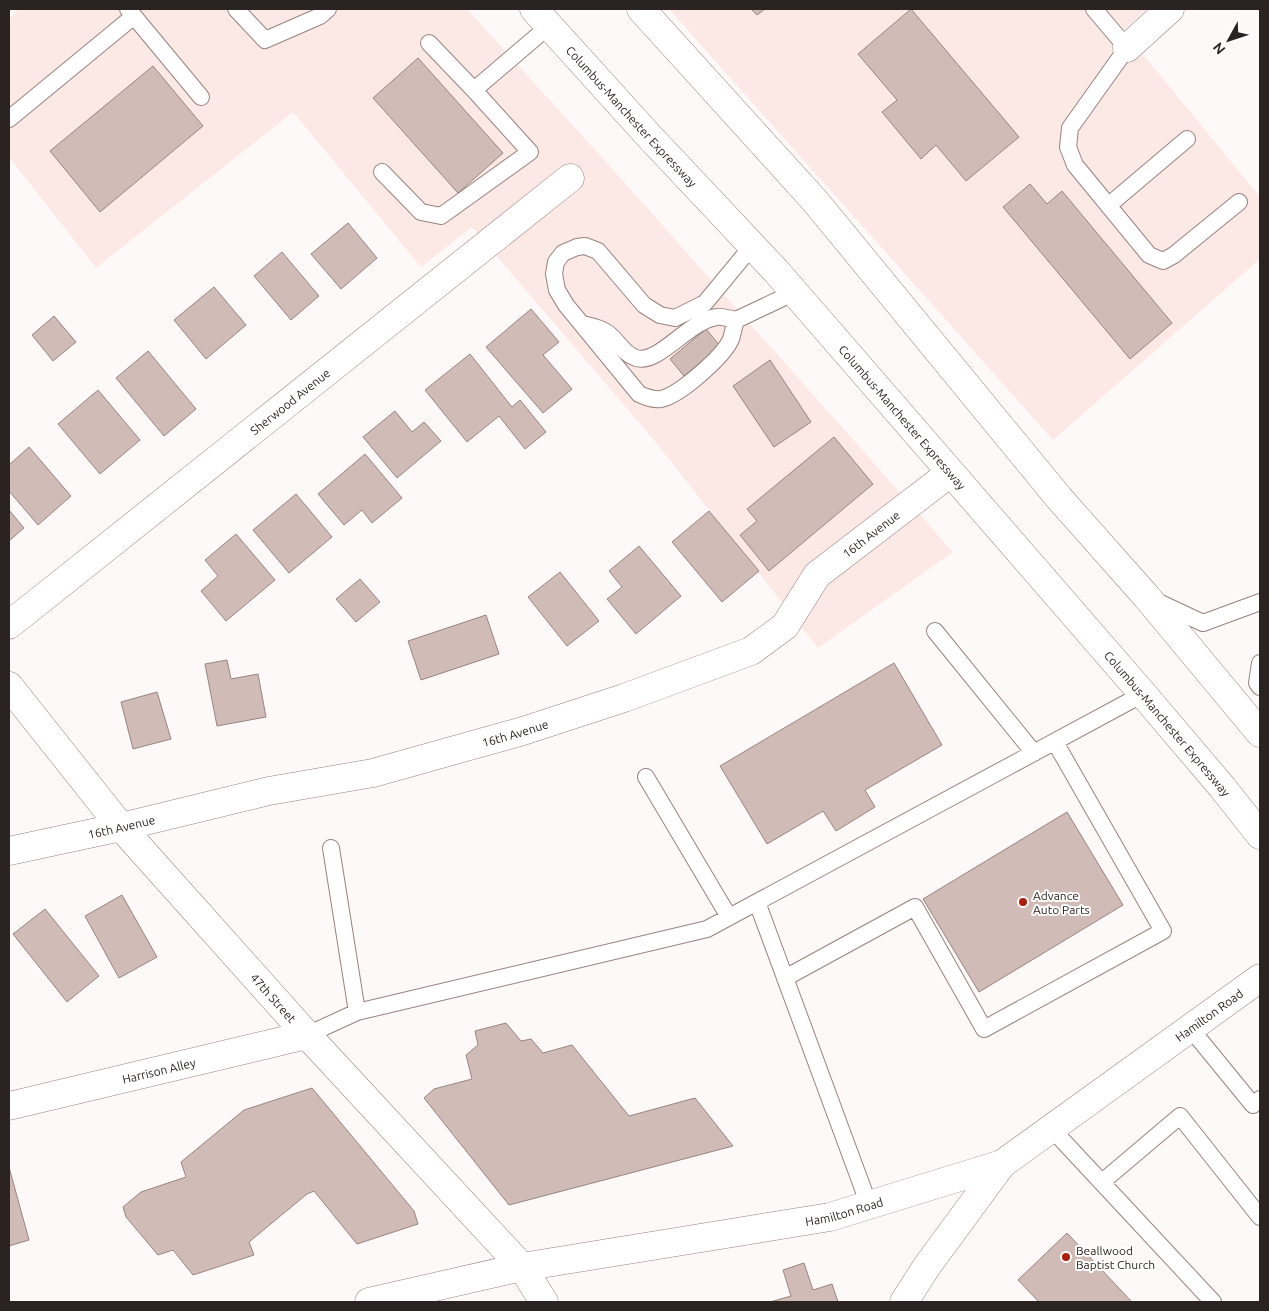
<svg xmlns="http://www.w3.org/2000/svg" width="1269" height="1311" font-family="Ubuntu,sans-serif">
<rect width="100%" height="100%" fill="#fef9f9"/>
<path fill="#fce9e5" d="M 19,9 L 467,9 L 616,173 L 953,552 L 818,648 L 653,439 L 472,227 L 421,267 L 293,112 L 96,268 L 9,157 L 9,19 Z
M 669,9 L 1148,9 L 1123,30 L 1260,197 L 1260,259 L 1053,440 Z"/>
<path fill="#d1bbb7" stroke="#988480" d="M 751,9 L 765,9 L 757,15 Z
M 911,9 L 1019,137 L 966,181 L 936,145 L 921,159 L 882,112 L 897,100 L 858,54 Z
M 418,58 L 503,153 L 458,193 L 373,98 Z
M 153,66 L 203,126 L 100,212 L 50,151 Z
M 1030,184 L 1047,204 L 1062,191 L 1172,323 L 1130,359 L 1003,207 Z
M 348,223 L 377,258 L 341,289 L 311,254 Z
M 282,252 L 319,296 L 291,320 L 254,276 Z
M 214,287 L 246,325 L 206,359 L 174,320 Z
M 531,309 L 559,342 L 543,355 L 572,389 L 543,413 L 486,347 Z
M 54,316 L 76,342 L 53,361 L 32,335 Z
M 706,329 L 720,346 L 684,376 L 670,359 Z
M 148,351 L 196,409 L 164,436 L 116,378 Z
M 470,354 L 512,407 L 520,400 L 546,432 L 525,449 L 499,416 L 467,442 L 425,390 Z
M 770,360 L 811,422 L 774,447 L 733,386 Z
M 98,390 L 140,440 L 100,474 L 58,424 Z
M 395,411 L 412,432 L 424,422 L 441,441 L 397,478 L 363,437 Z
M 834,437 L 873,484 L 769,571 L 740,535 L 757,521 L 747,509 Z
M 29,447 L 71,496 L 38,525 L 9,491 L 9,465 Z
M 365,454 L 402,498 L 372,523 L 362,510 L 344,525 L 318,494 Z
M 296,494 L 332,537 L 289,573 L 253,530 Z
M 9,510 L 24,528 L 9,541 Z
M 709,511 L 759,571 L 722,602 L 672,542 Z
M 236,534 L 275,580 L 226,621 L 201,591 L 218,576 L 205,560 Z
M 639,546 L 681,596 L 636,634 L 607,599 L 622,587 L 609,571 Z
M 560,572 L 599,621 L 567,646 L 528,597 Z
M 360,579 L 380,602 L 356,622 L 336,599 Z
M 486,615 L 499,654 L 421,680 L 408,641 Z
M 227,660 L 231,679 L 258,674 L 266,717 L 217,726 L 205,664 Z
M 894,663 L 942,745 L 865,790 L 875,807 L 836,831 L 823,811 L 767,844 L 720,766 Z
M 157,692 L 171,739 L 133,749 L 121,702 Z
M 1067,812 L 1123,905 L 979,992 L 923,899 Z
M 122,895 L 157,957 L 119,978 L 85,916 Z
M 45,909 L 99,976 L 67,1002 L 13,934 Z
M 506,1023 L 521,1041 L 531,1039 L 543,1053 L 572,1045 L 629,1116 L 695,1098 L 733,1146 L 509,1205 L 424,1098 L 434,1089 L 472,1079 L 466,1055 L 478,1045 L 475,1031 Z
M 312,1088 L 414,1211 L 418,1224 L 357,1244 L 314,1191 L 307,1194 L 249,1242 L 254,1255 L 193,1275 L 173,1250 L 158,1255 L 126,1217 L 123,1207 L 141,1192 L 186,1177 L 181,1162 L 244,1110 Z
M 9,1167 L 29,1240 L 9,1246 Z
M 1067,1233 L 1132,1302 L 1039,1302 L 1018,1280 Z
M 804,1263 L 813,1290 L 832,1284 L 838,1302 L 770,1302 L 791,1296 L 783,1270 Z"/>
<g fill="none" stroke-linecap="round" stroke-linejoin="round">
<g stroke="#97837f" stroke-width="18">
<path id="lane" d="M 128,9 L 201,97
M 236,9 L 265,40 L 320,16 L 328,9
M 1094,9 L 1127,48 L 1070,128 L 1068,147 L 1075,165 L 1149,255 L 1163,261 L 1174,255 L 1239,202
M 429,43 L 474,90 L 549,26
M 9,119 L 134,16
M 382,172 L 421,212 L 441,216 L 530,152 L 474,90
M 1109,205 L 1187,139
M 752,246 L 705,303 L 675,318 L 660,315 L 644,305 L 598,251 L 585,246 L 577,247 L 563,253 L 556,262 L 554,274 L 557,290 L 566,305 L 639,394 C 646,397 653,400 661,399 C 680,395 724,356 731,339 C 733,333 734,326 736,320 L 793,293
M 582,324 C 589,326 598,327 604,331 C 616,336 621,353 636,358 C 659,365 689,320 717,317 C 722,316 730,319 736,320
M 1156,601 L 1203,623 L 1260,602
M 935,631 L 1034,753
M 1260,663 L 1257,683 L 1260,687
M 646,777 L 729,917
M 331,848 L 357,1012
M 757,902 L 869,1205
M 785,978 L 915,907 L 984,1029 L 1163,931 L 1055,742
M 1190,1028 L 1253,1105 L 1260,1099
M 307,1035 L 357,1012 L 707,929 L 1143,694
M 1051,1128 L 1213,1302
M 1102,1182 L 1180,1116 L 1260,1217"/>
</g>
<g stroke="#97837f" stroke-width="29">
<g id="street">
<path d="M 1127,48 L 1170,9"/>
<path id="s1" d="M 9,625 L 570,178"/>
<path id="s2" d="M 9,686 L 121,827 L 307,1035 L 522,1267 L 544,1302"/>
<path id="s3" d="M 9,851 L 121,827 L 269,791 L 373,773 L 523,731 L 624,698 L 751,651 L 785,626 L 817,575 L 950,473"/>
<path id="s4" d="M 9,1106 L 307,1035"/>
<path d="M 904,1302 L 927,1266 L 1002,1164"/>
</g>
</g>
<g stroke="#97837f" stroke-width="29">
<g id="secondary">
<path id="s5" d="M 369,1302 L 522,1267 L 830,1217 L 1002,1164 L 1260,978"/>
</g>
</g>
<g stroke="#97837f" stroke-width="29">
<g id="primary">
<path id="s6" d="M 534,9 L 648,135 L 776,271 L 1143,694 L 1222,787 L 1260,835"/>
<path d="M 641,9 L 815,201 L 1059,498 L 1146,596 L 1260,733"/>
</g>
</g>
<use href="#lane" stroke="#fff" stroke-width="16"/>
<use href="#street" stroke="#fff" stroke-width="28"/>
<use href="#secondary" stroke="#fff" stroke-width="28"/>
<use href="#primary" stroke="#fff" stroke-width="28"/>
</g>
<g fill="#ad1d09" stroke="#fff" stroke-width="2">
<circle cx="1023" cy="902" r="5"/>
<circle cx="1066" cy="1257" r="5"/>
</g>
<g text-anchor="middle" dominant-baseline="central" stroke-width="4" stroke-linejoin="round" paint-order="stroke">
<g font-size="12" fill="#2b2321" stroke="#fff">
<text stroke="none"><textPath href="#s6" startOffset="145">Columbus-Manchester Expressway</textPath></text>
<text stroke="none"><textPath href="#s1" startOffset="359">Sherwood Avenue</textPath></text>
<text stroke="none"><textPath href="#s6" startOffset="550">Columbus-Manchester Expressway</textPath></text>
<text stroke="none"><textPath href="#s3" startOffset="940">16th Avenue</textPath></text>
<text stroke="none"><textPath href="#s6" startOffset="955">Columbus-Manchester Expressway</textPath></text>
<text stroke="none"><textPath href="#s3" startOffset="520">16th Avenue</textPath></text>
<text stroke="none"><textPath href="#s3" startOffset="115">16th Avenue</textPath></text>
<text stroke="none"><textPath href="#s2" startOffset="409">47th Street</textPath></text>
<text stroke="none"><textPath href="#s5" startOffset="904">Hamilton Road</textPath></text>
<text stroke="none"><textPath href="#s4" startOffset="154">Harrison Alley</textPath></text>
<text stroke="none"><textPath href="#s5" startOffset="484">Hamilton Road</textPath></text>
</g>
<g font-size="12" fill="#2b2321" stroke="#fff" text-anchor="start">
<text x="1033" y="895">Advance<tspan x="1033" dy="14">Auto Parts</tspan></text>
<text x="1076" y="1250">Beallwood<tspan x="1076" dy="14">Baptist Church</tspan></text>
</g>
</g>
<rect width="1269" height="1311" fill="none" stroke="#2b2321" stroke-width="20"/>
<g transform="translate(1229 40) rotate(230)" stroke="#ffffff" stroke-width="4" paint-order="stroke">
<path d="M0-4L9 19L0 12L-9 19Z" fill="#2b2321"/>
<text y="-8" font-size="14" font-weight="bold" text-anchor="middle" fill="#2b2321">N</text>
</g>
</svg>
